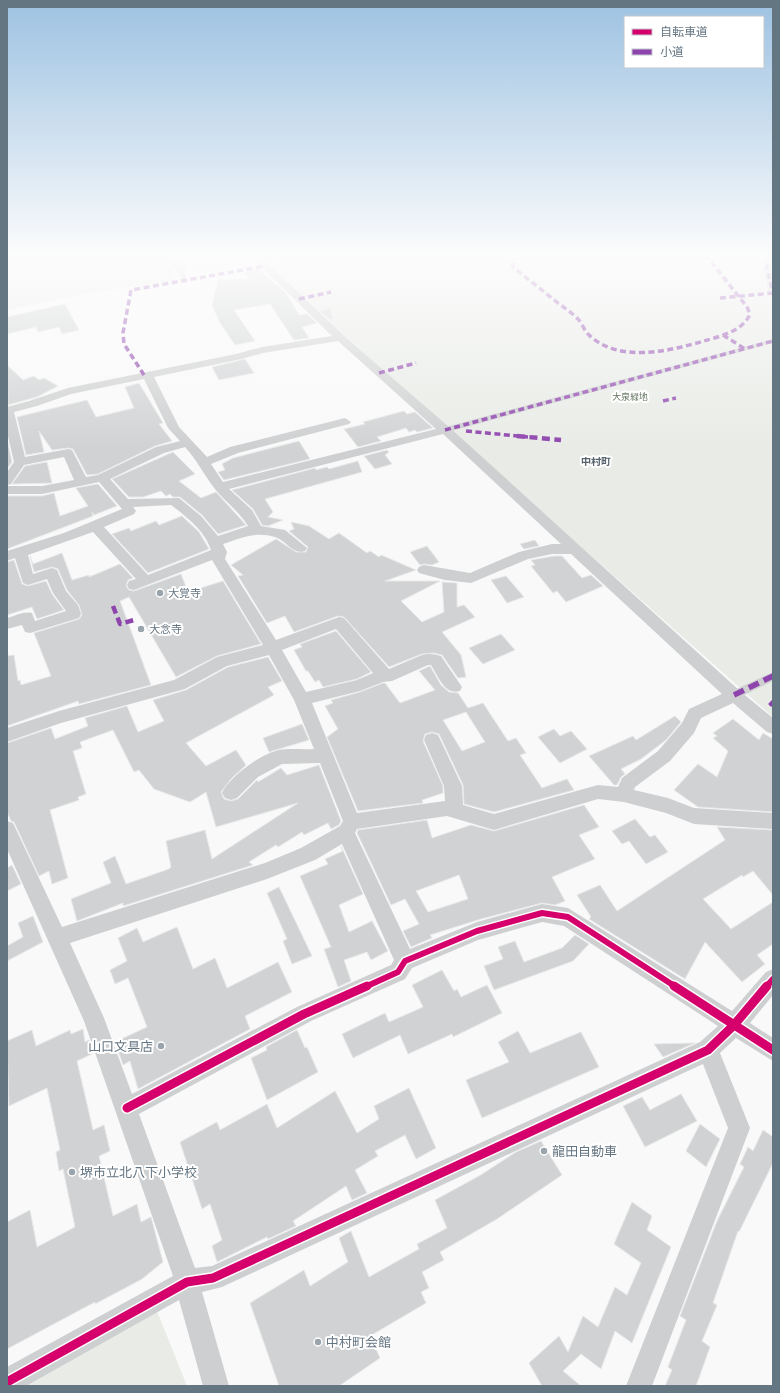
<svg xmlns="http://www.w3.org/2000/svg" width="780" height="1393" font-family="Arial,'Noto Sans JP',sans-serif">
<rect width="100%" height="100%" fill="#f9f9f9"/>
<path fill="#e8ebe6" d="M 15,254 L 164,254 L 174,267 L 172,281 L 94,292 L 7,310 L 7,255 Z
M 334,254 L 773,254 L 773,717 L 301,298 L 270,264 Z
M 157,1311 L 187,1386 L 23,1386 Z"/>
<path fill="#d0d2d3" stroke="#e8e8e8" fill-rule="evenodd" d="M 165,254 L 184,254 L 186,284 Z
M 258,269 L 286,293 L 299,315 L 307,314 L 317,323 L 302,327 L 309,338 L 294,340 L 270,304 L 234,310 L 255,341 L 235,345 L 220,323 L 212,305 L 218,280 L 250,279 L 243,273 Z
M 65,304 L 79,330 L 62,334 L 59,327 L 38,332 L 36,327 L 7,334 L 7,317 Z
M 330,308 L 333,319 L 330,320 L 320,311 Z
M 245,359 L 254,373 L 219,380 L 212,367 Z
M 7,365 L 23,380 L 34,376 L 39,380 L 44,378 L 58,386 L 37,397 L 8,405 Z
M 139,383 L 163,423 L 159,424 L 172,441 L 155,446 L 98,474 L 87,475 L 73,449 L 68,448 L 52,450 L 39,431 L 44,452 L 26,455 L 17,417 L 87,400 L 96,417 L 134,408 L 125,387 Z
M 404,411 L 407,414 L 415,412 L 433,428 L 417,432 L 415,430 L 409,432 L 406,428 L 377,437 L 381,441 L 358,447 L 344,429 L 365,424 L 363,422 Z
M 7,439 L 12,462 L 7,469 Z
M 299,441 L 310,459 L 224,480 L 218,472 L 225,470 L 222,464 L 233,458 Z
M 387,450 L 389,452 L 385,455 L 392,464 L 375,469 L 364,456 Z
M 173,452 L 195,474 L 179,481 L 201,498 L 216,492 L 246,525 L 218,534 L 202,515 L 180,497 L 173,497 L 170,494 L 166,496 L 161,491 L 143,497 L 129,497 L 112,479 Z
M 358,461 L 362,472 L 265,499 L 273,512 L 268,517 L 283,520 L 268,526 L 262,525 L 253,509 L 232,490 L 315,468 L 316,470 L 327,467 L 329,469 Z
M 47,462 L 52,483 L 12,484 L 25,466 Z
M 98,484 L 117,506 L 94,515 L 92,512 L 93,516 L 7,549 L 7,496 L 42,496 L 54,493 L 60,516 L 88,506 L 76,488 Z
M 182,516 L 199,532 L 209,549 L 148,573 L 112,534 L 129,528 L 131,531 L 156,521 L 159,525 Z
M 291,522 L 309,526 L 329,539 L 339,533 L 367,553 L 370,551 L 379,557 L 381,555 L 416,570 L 385,581 L 440,581 L 401,601 L 422,622 L 444,612 L 442,582 L 457,583 L 457,607 L 464,605 L 475,617 L 442,632 L 461,655 L 466,677 L 458,678 L 442,655 L 434,653 L 422,654 L 389,667 L 344,617 L 338,616 L 294,632 L 285,616 L 267,623 L 238,576 L 243,575 L 231,565 L 276,539 L 296,552 L 306,552 L 308,547 L 289,531 L 294,529 Z
M 535,540 L 539,546 L 524,549 L 520,544 Z
M 427,546 L 439,562 L 432,565 L 424,564 L 420,565 L 410,552 Z
M 62,553 L 72,580 L 89,575 L 89,577 L 120,564 L 133,578 L 128,580 L 126,586 L 129,590 L 134,591 L 181,574 L 188,592 L 223,581 L 261,644 L 217,656 L 176,677 L 129,597 L 120,601 L 151,685 L 79,704 L 78,701 L 7,726 L 7,656 L 14,655 L 18,681 L 20,680 L 21,685 L 51,676 L 34,633 L 79,619 L 82,615 L 79,605 L 67,590 L 58,569 L 52,567 L 34,572 L 30,556 L 33,564 Z
M 554,556 L 562,556 L 582,578 L 591,575 L 603,586 L 566,602 L 557,591 L 553,593 L 531,566 L 535,565 L 531,560 Z
M 14,560 L 22,584 L 28,586 L 46,581 L 52,594 L 64,610 L 37,619 L 32,607 L 7,615 L 7,562 Z
M 506,576 L 524,597 L 507,603 L 491,580 Z
M 336,631 L 371,672 L 357,679 L 323,687 L 319,680 L 315,682 L 308,671 L 306,671 L 294,650 L 302,647 L 300,644 Z
M 501,634 L 515,650 L 483,664 L 469,648 Z
M 268,657 L 282,681 L 268,687 L 274,695 L 186,743 L 206,766 L 236,750 L 246,765 L 231,779 L 221,792 L 224,799 L 231,801 L 238,799 L 257,780 L 258,782 L 281,768 L 287,775 L 319,765 L 341,821 L 339,825 L 331,829 L 328,823 L 304,835 L 302,832 L 278,847 L 276,845 L 249,862 L 253,865 L 123,906 L 123,903 L 77,921 L 71,899 L 111,883 L 103,862 L 115,856 L 126,884 L 169,869 L 171,867 L 166,841 L 205,830 L 212,859 L 298,803 L 216,827 L 206,792 L 190,802 L 154,789 L 139,770 L 134,772 L 113,730 L 80,742 L 82,748 L 73,751 L 86,794 L 78,797 L 79,800 L 50,810 L 68,878 L 52,884 L 49,871 L 39,876 L 14,822 L 11,821 L 7,812 L 7,743 L 51,728 L 55,739 L 88,726 L 85,718 L 127,706 L 138,732 L 164,721 L 153,700 L 186,690 L 228,667 Z
M 430,666 L 441,685 L 449,692 L 458,693 L 468,708 L 483,703 L 508,741 L 516,738 L 526,753 L 520,755 L 542,788 L 567,779 L 574,790 L 494,812 L 464,804 L 463,785 L 439,734 L 432,732 L 425,734 L 423,741 L 443,786 L 443,793 L 422,800 L 423,803 L 358,811 L 327,737 L 338,729 L 325,706 L 333,703 L 331,700 L 360,692 L 383,683 L 385,683 L 400,703 L 435,690 L 419,671 ZM 466,712 L 485,742 L 462,751 L 443,720 Z
M 675,716 L 681,722 L 666,740 L 641,759 L 621,769 L 625,774 L 621,777 L 617,785 L 614,785 L 589,756 L 633,736 L 636,740 Z
M 733,719 L 759,740 L 763,733 L 773,739 L 773,812 L 698,807 L 674,790 L 698,764 L 717,777 L 728,751 L 713,738 L 717,736 L 713,733 Z
M 302,724 L 309,740 L 269,752 L 263,738 Z
M 554,729 L 560,736 L 571,731 L 587,749 L 560,763 L 538,737 Z
M 584,805 L 599,827 L 579,835 L 595,859 L 552,877 L 565,901 L 555,905 L 542,903 L 481,919 L 430,935 L 432,938 L 411,947 L 403,931 L 419,924 L 405,899 L 391,905 L 357,833 L 358,830 L 427,820 L 432,838 L 471,825 L 494,831 ZM 459,875 L 468,899 L 428,912 L 416,891 Z
M 635,819 L 650,837 L 655,835 L 668,852 L 646,864 L 629,841 L 622,844 L 612,831 Z
M 717,827 L 773,830 L 773,895 L 753,871 L 743,877 L 742,875 L 703,899 L 731,929 L 773,902 L 773,944 L 757,955 L 765,964 L 742,982 L 705,942 L 685,979 L 589,919 L 591,917 L 577,895 L 600,885 L 617,911 L 725,840 Z
M 341,846 L 363,894 L 339,905 L 349,932 L 372,921 L 388,951 L 371,960 L 367,952 L 344,960 L 351,981 L 338,987 L 324,949 L 331,947 L 300,876 L 328,864 L 325,859 L 343,851 Z
M 12,865 L 21,884 L 7,891 L 7,868 Z
M 279,887 L 312,956 L 292,964 L 283,941 L 287,939 L 267,893 Z
M 33,916 L 43,942 L 7,961 L 7,946 L 23,937 L 18,923 Z
M 177,927 L 193,969 L 215,958 L 227,988 L 278,962 L 292,992 L 245,1016 L 250,1029 L 138,1089 L 130,1061 L 123,1065 L 115,1042 L 147,1027 L 128,978 L 115,984 L 110,970 L 127,961 L 118,938 L 137,928 L 143,942 Z
M 575,935 L 589,944 L 573,961 L 494,990 L 484,966 L 503,959 L 498,947 L 515,941 L 524,962 L 562,948 Z
M 442,970 L 454,991 L 457,989 L 461,997 L 487,985 L 502,1013 L 453,1037 L 452,1034 L 408,1054 L 400,1035 L 353,1058 L 342,1034 L 385,1013 L 389,1022 L 423,1007 L 412,985 Z
M 83,1029 L 85,1042 L 89,1040 L 92,1054 L 77,1061 L 93,1130 L 104,1125 L 110,1151 L 99,1156 L 113,1216 L 137,1204 L 141,1222 L 151,1217 L 163,1262 L 142,1279 L 95,1304 L 95,1302 L 7,1349 L 7,1222 L 30,1210 L 37,1247 L 75,1227 L 63,1169 L 59,1171 L 56,1152 L 60,1150 L 47,1088 L 9,1106 L 7,1041 L 32,1030 L 36,1046 L 70,1030 L 71,1034 Z
M 297,1030 L 305,1048 L 307,1047 L 318,1072 L 267,1100 L 251,1058 L 267,1050 L 266,1047 Z
M 518,1031 L 530,1053 L 581,1032 L 599,1067 L 482,1118 L 466,1080 L 509,1062 L 498,1042 Z
M 695,1043 L 663,1057 L 654,1044 Z
M 409,1088 L 436,1148 L 416,1159 L 405,1135 L 375,1151 L 378,1156 L 355,1170 L 367,1193 L 352,1200 L 346,1186 L 293,1221 L 296,1226 L 268,1239 L 267,1237 L 217,1262 L 212,1246 L 222,1240 L 210,1204 L 202,1209 L 180,1142 L 217,1122 L 220,1130 L 267,1104 L 277,1128 L 335,1091 L 357,1133 L 379,1119 L 374,1106 Z
M 681,1094 L 697,1121 L 645,1147 L 623,1106 L 642,1097 L 650,1110 Z
M 700,1124 L 720,1139 L 706,1167 L 686,1151 Z
M 763,1130 L 773,1137 L 773,1163 L 739,1232 L 738,1231 L 713,1303 L 717,1305 L 702,1341 L 710,1347 L 696,1386 L 665,1386 L 672,1370 L 668,1367 L 686,1320 L 680,1316 L 687,1298 L 717,1221 L 744,1167 L 740,1164 L 748,1147 L 753,1151 Z
M 541,1141 L 562,1175 L 497,1219 L 440,1252 L 444,1260 L 422,1272 L 429,1288 L 421,1292 L 426,1303 L 370,1336 L 380,1358 L 339,1386 L 279,1386 L 250,1303 L 304,1270 L 310,1286 L 348,1262 L 339,1238 L 351,1231 L 369,1277 L 419,1249 L 417,1244 L 447,1228 L 435,1200 L 479,1176 L 516,1152 Z
M 632,1202 L 652,1216 L 647,1230 L 671,1247 L 632,1343 L 615,1331 L 601,1369 L 581,1354 L 563,1371 L 581,1386 L 542,1386 L 529,1363 L 559,1336 L 568,1352 L 583,1316 L 598,1327 L 615,1287 L 627,1295 L 641,1263 L 614,1244 Z"/>
<g fill="none" stroke-linecap="round" stroke-linejoin="round">
<path fill="#cecfd0" fill-rule="evenodd" d="M 765,254 L 771,254 C 771,268 773,281 773,295 L 769,293 L 763,269 Z
M 773,339 L 773,343 L 448,432 L 442,432 L 441,430 L 442,428 Z
M 773,672 L 773,681 L 738,698 L 730,698 L 728,695 L 730,692 Z"/>
<path fill="#cecfd0" fill-rule="evenodd" d="M 248,254 L 258,254 L 344,336 L 449,427 L 740,691 L 773,718 L 773,734 L 767,732 L 733,703 L 701,718 L 694,733 L 670,761 L 635,787 L 634,790 L 668,798 L 694,808 L 773,813 L 773,829 L 694,824 L 666,813 L 624,802 L 598,799 L 494,830 L 447,816 L 357,829 L 355,833 L 410,949 L 477,922 L 542,904 L 568,908 L 732,1011 L 766,972 L 773,969 L 773,995 L 750,1023 L 773,1038 L 773,1061 L 736,1038 L 720,1053 L 750,1128 L 652,1386 L 626,1386 L 728,1128 L 703,1064 L 222,1287 L 202,1292 L 229,1386 L 203,1386 L 179,1300 L 26,1386 L 7,1386 L 7,1367 L 173,1276 L 84,1021 L 7,849 L 7,821 L 13,823 L 62,927 L 265,863 L 301,848 L 340,826 L 343,821 L 320,763 L 282,764 L 258,777 L 237,798 L 231,800 L 225,798 L 222,793 C 230,776 261,754 279,750 C 290,748 303,750 314,749 L 294,700 L 269,655 L 227,666 L 185,689 L 61,723 L 7,742 L 7,728 L 59,711 L 174,680 L 217,657 L 263,645 L 212,560 L 134,590 L 129,589 L 127,585 L 129,581 L 136,579 L 93,532 L 28,555 L 33,574 L 52,568 L 57,570 L 66,591 L 78,605 L 81,614 L 79,618 L 30,633 L 25,632 L 22,625 L 7,629 L 7,618 C 15,616 24,611 32,613 L 35,621 L 66,611 L 53,593 L 47,579 L 28,585 L 23,583 L 15,558 L 7,561 L 7,551 L 64,533 L 122,509 L 99,482 L 42,494 L 7,494 L 7,486 L 42,486 L 74,480 L 64,457 L 24,465 L 11,484 L 7,485 L 7,472 L 14,462 L 7,432 L 7,407 L 29,401 L 68,388 L 236,354 L 262,347 L 332,336 ZM 338,341 L 436,429 L 223,482 L 211,464 L 238,453 L 349,424 L 351,422 L 345,418 L 230,447 L 207,457 L 179,427 L 154,377 L 237,360 L 263,353 ZM 144,379 L 168,428 L 180,441 L 156,447 L 98,475 L 86,477 L 72,450 L 68,449 L 25,457 L 14,412 L 37,406 L 71,394 ZM 443,434 L 561,544 L 552,544 L 519,552 L 470,573 L 424,565 L 419,567 L 417,570 L 419,573 L 445,580 L 471,583 L 528,559 L 552,554 L 571,554 L 722,694 L 689,709 L 682,723 L 658,751 L 622,778 L 618,787 L 598,785 L 494,814 L 463,805 L 462,786 L 438,735 L 432,733 L 426,735 L 424,740 L 444,786 L 445,801 L 357,813 L 312,703 L 360,691 L 383,682 L 392,681 L 428,665 L 431,665 C 438,676 445,696 460,691 L 462,687 L 441,656 C 434,654 429,653 422,655 L 389,669 L 344,618 L 339,617 L 276,640 L 225,559 L 227,552 L 223,544 C 240,538 256,531 275,537 C 286,540 292,555 305,551 L 307,548 L 285,530 L 261,526 L 252,510 L 229,489 ZM 185,447 C 197,460 204,475 215,489 C 225,502 239,511 248,526 L 218,536 L 201,516 L 179,498 L 128,499 L 110,479 L 164,453 ZM 171,505 C 187,517 205,531 211,550 L 148,575 L 104,527 L 134,514 L 136,511 L 133,507 ZM 336,629 L 373,673 L 357,680 L 306,692 L 282,650 ZM 342,844 L 394,960 L 391,965 L 297,1007 L 132,1094 L 104,1018 L 70,943 L 267,879 L 315,860 ZM 542,922 L 564,926 L 718,1026 L 700,1042 L 212,1266 L 195,1268 L 139,1114 L 311,1021 L 405,979 L 412,968 L 478,940 Z"/>
<path stroke="#8e44ad" stroke-width="3.5" stroke-dasharray="6 3.5" stroke-linecap="butt" d="M 517,254 L 513,261 L 513,267 C 528,279 543,291 558,303 C 565,308 572,313 578,319 C 582,323 584,330 588,334 C 618,364 669,351 704,341 C 721,336 743,331 750,314 L 747,307 L 705,254
M 768,254 L 767,269 L 773,293
M 720,298 L 773,293
M 299,299 L 331,292
M 723,335 L 745,349
M 379,373 L 416,363
M 144,375 L 124,344 L 123,333 L 131,290 L 265,266
M 663,401 L 676,398
M 445,430 L 773,341
M 466,431 L 528,437"/>
<path stroke="#8e44ad" stroke-width="4.5" stroke-dasharray="8 4.5" stroke-linecap="butt" d="M 517,436 L 561,440
M 113,606 L 120,624 L 134,620 L 136,623"/>
<path stroke="#8e44ad" stroke-width="5.5" stroke-dasharray="11 5.5" stroke-linecap="butt" d="M 734,695 L 773,676
M 770,702 L 773,705"/>
<g stroke="#fff" stroke-width="9">
<path id="cycleway-far1" d="M 365,987 L 398,972 L 405,961 L 477,931 L 542,913 L 568,917 L 676,987
M 766,987 L 773,979"/>
</g>
<g stroke="#fff" stroke-width="12">
<path id="cycleway" d="M 674,986 L 773,1050
M 127,1108 L 304,1014 L 367,986
M 7,1382 L 187,1282 L 213,1278 L 708,1050 L 734,1025 L 767,986"/>
</g>
<use href="#cycleway-far1" stroke="#d6006c" stroke-width="6"/>
<use href="#cycleway" stroke="#d6006c" stroke-width="9"/>
</g>
<linearGradient id="sky" x2="0" y2="1"><stop stop-color="#9dc2e2"/><stop offset="0.57" stop-color="#fcfcfc"/><stop offset="1" stop-color="#fcfcfc" stop-opacity="0"/></linearGradient>
<rect width="780" height="449" fill="url(#sky)"/>
<g fill="#99a4ac" stroke="#fff" stroke-width="1.5">
<circle cx="160" cy="593" r="4"/>
<circle cx="141" cy="629" r="4"/>
<circle cx="161" cy="1046" r="4"/>
<circle cx="544" cy="1151" r="4"/>
<circle cx="72" cy="1172" r="4"/>
<circle cx="318" cy="1342" r="4"/>
</g>
<g text-anchor="middle" dominant-baseline="central" stroke-width="4" stroke-linejoin="round" paint-order="stroke">
<g font-size="9" fill="#687a64" stroke="#fff">
<text x="630" y="397">大泉緑地</text>
</g>
<g font-size="10" font-weight="bold" fill="#57646e" stroke="#fff">
<text x="596" y="461">中村町</text>
</g>
<g font-size="11" fill="#657683" stroke="#fff" text-anchor="start">
<text x="168" y="593">大覚寺</text>
<text x="149" y="629">大念寺</text>
</g>
<g font-size="13" fill="#657683" stroke="#fff" text-anchor="start">
<text x="153" y="1046" text-anchor="end">山口文具店</text>
<text x="552" y="1151">龍田自動車</text>
<text x="80" y="1172">堺市立北八下小学校</text>
<text x="326" y="1342">中村町会館</text>
</g>
</g>
<rect width="780" height="1393" fill="none" stroke="#657683" stroke-width="16"/>
<rect x="624" y="16" width="140" height="52" fill="#ffffff" stroke="#c1c8cd"/>
<rect x="632" y="29" width="20" height="6" fill="#d6006c" stroke="#c1c8cd"/>
<text x="660" y="36" font-size="12" fill="#657683">自転車道</text>
<rect x="632" y="49" width="20" height="6" fill="#8e44ad" stroke="#c1c8cd"/>
<text x="660" y="56" font-size="12" fill="#657683">小道</text>
</svg>
